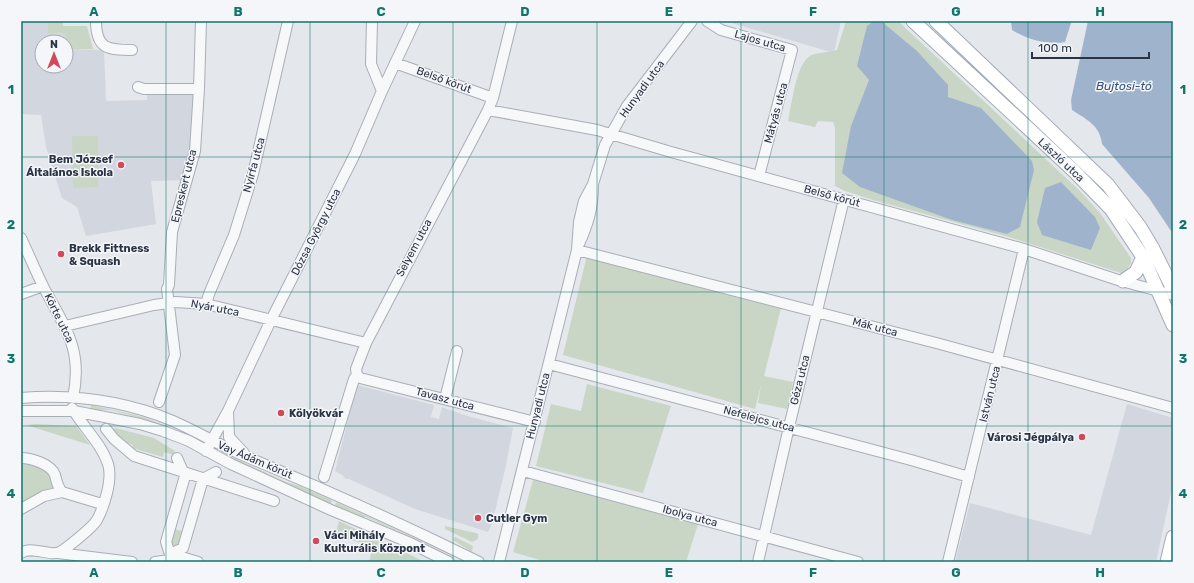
<svg xmlns="http://www.w3.org/2000/svg" width="1194" height="583" font-family="Rubik,sans-serif">
<rect width="100%" height="100%" fill="#e4e7ec"/>
<path fill="#d2d6de" d="M 21,21 L 47,21 L 48,33 L 65,33 L 65,42 L 42,42 L 42,66 L 66,66 L 66,49 L 104,50 L 106,101 L 147,100 L 147,91 L 199,91 L 188,180 L 151,181 L 156,224 L 86,236 L 77,207 L 62,198 L 46,147 L 41,115 L 21,114 Z
M 725,21 L 841,21 L 834,53 Z
M 357,385 L 434,405 L 431,417 L 439,419 L 442,407 L 464,415 L 513,428 L 506,465 L 492,524 L 488,532 L 415,509 L 349,479 L 346,479 L 342,475 L 335,471 Z
M 1127,404 L 1173,418 L 1173,483 L 1156,562 L 955,562 L 970,503 L 1091,535 Z"/>
<path fill="#c9d6c5" d="M 47,21 L 63,21 L 63,26 L 87,26 L 93,49 L 66,49 L 65,33 L 48,33 Z
M 846,21 L 898,21 L 1079,190 L 1100,213 L 1131,258 L 1131,263 L 1124,274 L 1009,237 L 873,200 L 845,191 L 835,186 L 835,128 L 833,122 L 818,121 L 815,127 L 788,121 C 792,104 796,61 812,55 C 820,52 830,52 837,50 Z
M 72,136 L 98,136 L 98,187 L 73,188 Z
M 587,255 L 781,308 L 764,376 L 793,382 L 787,409 L 758,403 L 761,385 L 755,409 L 563,355 Z
M 587,384 L 671,406 L 643,493 L 536,466 L 551,404 L 581,411 Z
M 91,405 L 144,417 L 194,438 L 143,419 L 110,410 L 90,410 Z
M 36,424 L 76,426 L 90,445 L 26,425 Z
M 116,428 L 154,438 L 175,451 L 174,455 L 164,452 L 163,457 L 132,448 L 133,445 L 118,440 L 109,430 Z
M 224,453 L 286,482 L 300,486 L 332,500 L 331,504 L 223,455 Z
M 21,459 L 27,459 L 54,475 L 54,490 L 21,507 Z
M 533,480 L 698,524 L 686,562 L 546,562 L 513,552 Z
M 336,502 L 467,562 L 366,517 L 359,517 L 335,506 Z
M 339,521 L 425,562 L 369,562 L 373,546 L 335,536 Z
M 445,526 L 476,533 L 478,534 L 478,539 L 472,542 L 445,529 Z
M 174,529 L 183,531 L 179,547 L 170,544 Z
M 455,537 L 473,546 L 472,552 L 453,540 Z"/>
<path fill="#9fb4cc" d="M 874,21 L 881,21 L 917,51 L 948,85 L 948,97 L 981,108 L 1032,161 L 1034,170 L 1020,227 L 1007,234 L 952,220 L 860,187 L 842,173 L 851,126 L 869,80 L 857,66 L 867,26 Z
M 1011,21 L 1070,21 L 1071,23 L 1065,42 C 1047,45 1028,40 1012,30 Z
M 1088,21 L 1173,21 L 1173,234 L 1149,198 L 1102,144 C 1100,125 1087,120 1072,110 L 1071,100 Z
M 1061,182 L 1095,217 L 1100,228 L 1091,250 L 1042,235 L 1037,222 L 1045,188 Z"/>
<g fill="none" stroke-linecap="round" stroke-linejoin="round">
<g stroke="#a9aeb7" stroke-width="12">
<path id="minor" d="M 96,21 C 96,49 108,50 132,50
M 372,21 L 371,64 L 382,91
M 707,21 L 721,30 L 792,50 L 759,176
M 395,63 L 493,98
M 138,87 L 144,89 L 199,89
M 488,110 L 597,130 L 671,152 L 1024,249 L 1118,280 L 1173,295
M 21,238 C 29,255 36,272 44,288 C 66,329 83,350 73,398
M 579,244 C 588,224 593,208 593,186
M 577,250 L 940,344 L 1173,408
M 21,294 L 43,286
M 206,304 L 209,294 L 234,235 L 253,174 L 288,21
M 65,326 L 154,305 L 176,302 L 206,304 L 366,343
M 549,364 L 911,460 L 969,477
M 357,375 L 360,378 L 535,422
M 21,398 C 72,394 125,401 173,421 C 200,433 225,448 252,459 C 329,491 404,525 479,562
M 445,399 L 457,351
M 159,402 L 175,355 L 167,289 L 169,285 L 172,232 L 195,151 L 199,89 L 201,21
M 21,411 L 74,411 L 140,424 L 163,431 L 189,441 L 231,464 L 331,510 L 408,542 L 449,562
M 228,411 L 229,437 L 244,453
M 106,429 L 114,439 L 134,456 L 274,501
M 206,451 L 228,411 L 271,320 L 355,154 L 382,91 L 415,21
M 21,458 C 31,458 51,464 55,475 C 57,482 57,486 62,492
M 523,471 L 858,562
M 324,477 L 354,379 L 357,375 L 356,369 L 366,343 L 488,110 L 493,98 L 512,21
M 21,509 L 44,496 L 62,492 L 102,504
M 21,553 C 32,545 49,557 60,552 C 68,547 92,528 97,520 C 104,507 113,479 108,464 C 101,443 83,427 72,408
M 58,553 L 132,562
M 170,554 L 166,542 L 185,476 L 177,458
M 170,554 L 183,548 L 203,479 L 216,472
M 155,562 L 185,558 L 198,562
M 499,562 L 577,250 L 579,222 L 584,201 L 593,184 L 605,145 L 627,106 L 692,21
M 758,562 L 789,427 L 844,199
M 948,562 L 1024,249"/>
</g>
<g stroke="#a3abb8" stroke-width="15">
<path id="major" d="M 913,21 L 1074,171 L 1111,209 L 1143,257 L 1173,325
M 936,21 L 1108,185 L 1140,227 L 1152,247 L 1173,289
M 1123,281 L 1136,272 L 1143,257
M 1167,562 L 1173,537"/>
</g>
<use href="#minor" stroke="#f7f8fa" stroke-width="10"/>
<use href="#major" stroke="#fff" stroke-width="13"/>
</g>
<path fill="none" stroke="#0f766e" stroke-width="1" stroke-opacity="0.55" d="M 166,21 L 166,562M 310,21 L 310,562M 453,21 L 453,562M 597,21 L 597,562M 741,21 L 741,562M 884,21 L 884,562M 1028,21 L 1028,562M 21,157 L 1173,157M 21,292 L 1173,292M 21,426 L 1173,426"/>
<g fill="#d1495b" stroke="#f4f6f9" stroke-width="1.5">
<circle cx="121" cy="165" r="4"/>
<circle cx="61" cy="254" r="4"/>
<circle cx="281" cy="413" r="4"/>
<circle cx="1082" cy="437" r="4"/>
<circle cx="478" cy="518" r="4"/>
<circle cx="316" cy="541" r="4"/>
</g>
<g text-anchor="middle" dominant-baseline="central" stroke-width="3" stroke-linejoin="round" paint-order="stroke">
<g font-size="11" fill="#2b3445" stroke="#f4f6f9">
<text transform="translate(760 41) rotate(16)">Lajos utca</text>
<text transform="translate(444 80) rotate(20)">Belső körút</text>
<text transform="translate(642 89) rotate(-54)">Hunyadi utca</text>
<text transform="translate(776 113) rotate(-75)">Mátyás utca</text>
<text transform="translate(1061 160) rotate(43)">László utca</text>
<text transform="translate(254 165) rotate(-75)">Nyírfa utca</text>
<text transform="translate(184 186) rotate(-76)">Epreskert utca</text>
<text transform="translate(832 196) rotate(15)">Belső körút</text>
<text transform="translate(316 232) rotate(-63)">Dózsa György utca</text>
<text transform="translate(414 248) rotate(-62)">Selyem utca</text>
<text transform="translate(215 308) rotate(11)">Nyár utca</text>
<text transform="translate(59 318) rotate(64)">Körte utca</text>
<text transform="translate(875 327) rotate(15)">Mák utca</text>
<text transform="translate(800 380) rotate(-76)">Géza utca</text>
<text transform="translate(990 394) rotate(-76)">István utca</text>
<text transform="translate(445 399) rotate(15)">Tavasz utca</text>
<text transform="translate(538 406) rotate(-76)">Hunyadi utca</text>
<text transform="translate(759 419) rotate(15)">Nefelejcs utca</text>
<text transform="translate(255 460) rotate(23)">Vay Ádám körút</text>
<text transform="translate(690 516) rotate(15)">Ibolya utca</text>
</g>
<g font-size="11" font-weight="bold" fill="#2b3445" stroke="#f4f6f9" text-anchor="start">
<text x="113" y="159" text-anchor="end">Bem József<tspan x="113" dy="13">Általános Iskola</tspan></text>
<text x="69" y="248">Brekk Fittness<tspan x="69" dy="13">&amp; Squash</tspan></text>
<text x="289" y="413">Kölyökvár</text>
<text x="1074" y="437" text-anchor="end">Városi Jégpálya</text>
<text x="486" y="518">Cutler Gym</text>
<text x="324" y="535">Váci Mihály<tspan x="324" dy="13">Kulturális Központ</tspan></text>
</g>
<g font-size="12" font-style="italic" fill="#34527a" stroke="#f4f6f9">
<text x="1124" y="86">Bujtosi-tó</text>
</g>
</g>
<rect width="1194" height="583" fill="none" stroke="#f4f6f9" stroke-width="44"/>
<g transform="translate(54 54)"><circle r="19" fill="#f4f6f9" stroke="#a4a8b1"/>
<path d="M0-3L7 15L0 10L-7 15Z" fill="#d1495b"/>
<text y="-6" font-size="11" font-weight="bold" text-anchor="middle" fill="#2b3445">N</text>
</g>
<path d="M1032 52v6h117v-6" fill="none" stroke="#2b3445" stroke-width="2"/>
<text x="1038" y="52" font-size="12" fill="#2b3445" stroke="#f4f6f9" stroke-width="3" paint-order="stroke">100 m</text>
<rect x="22" y="22" width="1150" height="539" fill="none" stroke="#0f766e" stroke-width="1.5"/>
<g font-size="13" text-anchor="middle" font-weight="bold" fill="#0f766e">
<text x="94" y="16">A</text>
<text x="238" y="16">B</text>
<text x="381" y="16">C</text>
<text x="525" y="16">D</text>
<text x="669" y="16">E</text>
<text x="813" y="16">F</text>
<text x="956" y="16">G</text>
<text x="1100" y="16">H</text>
<text x="11" y="94">1</text>
<text x="1183" y="94">1</text>
<text x="11" y="229">2</text>
<text x="1183" y="229">2</text>
<text x="11" y="363">3</text>
<text x="1183" y="363">3</text>
<text x="11" y="498">4</text>
<text x="1183" y="498">4</text>
<text x="94" y="577">A</text>
<text x="238" y="577">B</text>
<text x="381" y="577">C</text>
<text x="525" y="577">D</text>
<text x="669" y="577">E</text>
<text x="813" y="577">F</text>
<text x="956" y="577">G</text>
<text x="1100" y="577">H</text>
</g>
</svg>
